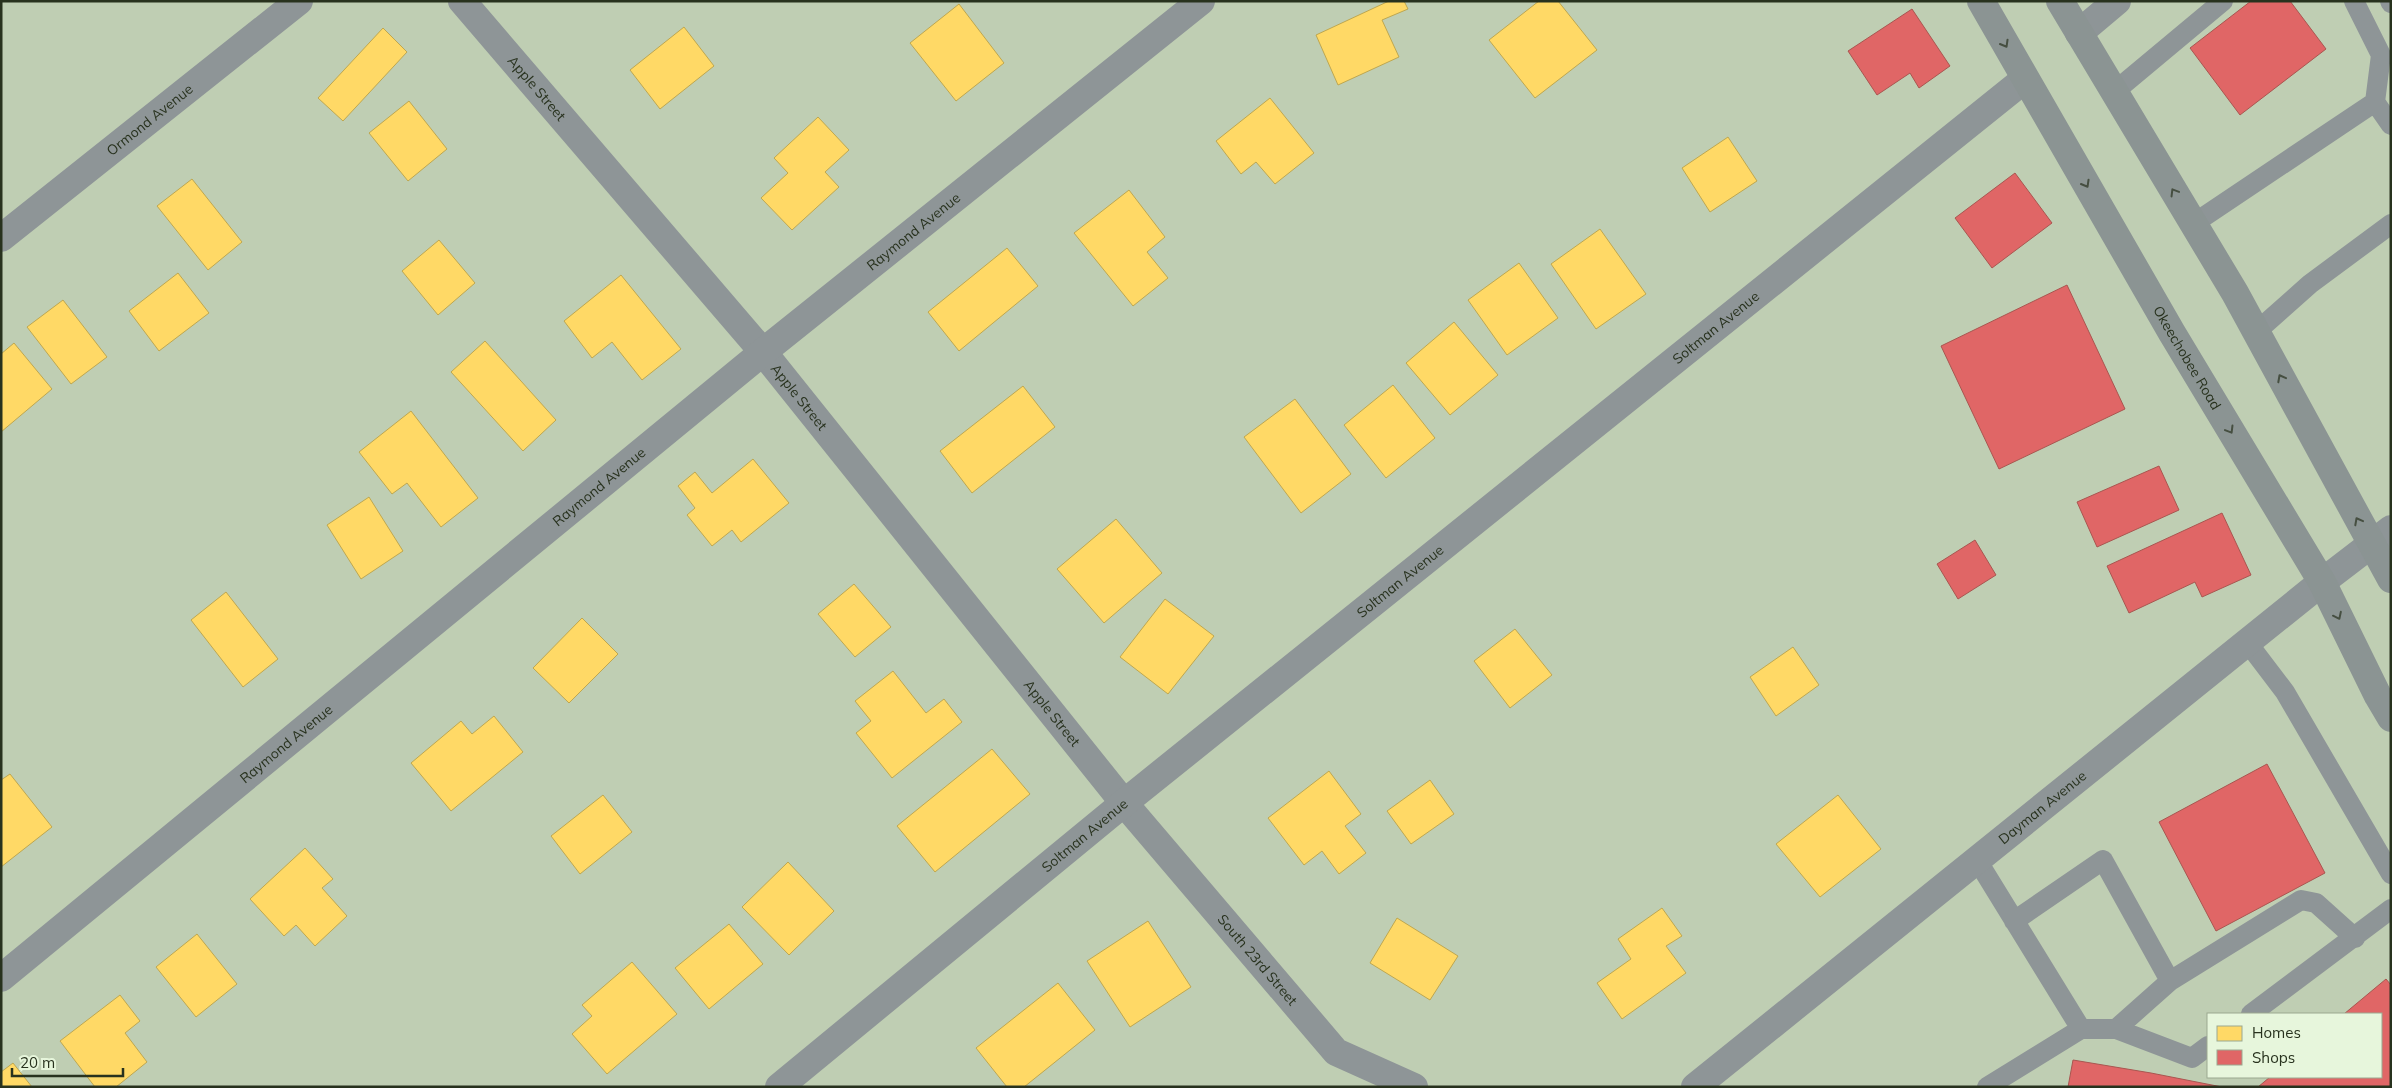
<svg xmlns="http://www.w3.org/2000/svg" width="2392" height="1088" font-family="Mulish,sans-serif">
<rect width="100%" height="100%" fill="#bfceb3"/>
<path fill="#ffd966" stroke="#bea750" d="M 1389,1 L 1404,1 L 1408,9 L 1382,20 L 1399,57 L 1338,85 L 1316,35 Z
M 1539,1 L 1558,1 L 1597,50 L 1535,98 L 1489,40 Z
M 959,4 L 1004,63 L 956,101 L 910,43 Z
M 684,27 L 714,66 L 660,109 L 630,70 Z
M 383,28 L 407,52 L 343,121 L 318,98 Z
M 1270,98 L 1314,153 L 1275,184 L 1256,162 L 1241,174 L 1216,141 Z
M 409,101 L 447,149 L 408,181 L 369,133 Z
M 818,117 L 849,150 L 825,172 L 839,187 L 792,230 L 761,198 L 788,173 L 774,158 Z
M 1728,137 L 1757,181 L 1710,212 L 1682,168 Z
M 192,179 L 242,242 L 208,270 L 157,206 Z
M 1129,190 L 1165,237 L 1147,252 L 1168,278 L 1133,306 L 1074,233 Z
M 1600,229 L 1646,294 L 1596,329 L 1551,264 Z
M 439,240 L 475,283 L 438,315 L 402,271 Z
M 1007,248 L 1038,286 L 959,351 L 928,312 Z
M 1519,263 L 1558,318 L 1507,355 L 1468,300 Z
M 178,273 L 209,313 L 159,351 L 129,311 Z
M 621,275 L 681,349 L 642,380 L 612,342 L 592,358 L 564,321 Z
M 63,300 L 107,357 L 71,384 L 27,327 Z
M 1454,322 L 1498,375 L 1450,415 L 1406,363 Z
M 485,341 L 556,420 L 523,451 L 451,372 Z
M 14,343 L 52,389 L 1,432 L 1,354 Z
M 1393,385 L 1435,438 L 1386,478 L 1344,425 Z
M 1023,386 L 1055,427 L 972,493 L 940,451 Z
M 1295,399 L 1351,474 L 1301,513 L 1244,437 Z
M 411,411 L 478,498 L 441,527 L 407,483 L 392,494 L 359,452 Z
M 753,459 L 789,503 L 741,542 L 732,530 L 712,546 L 687,515 L 695,508 L 678,486 L 695,472 L 712,493 Z
M 369,497 L 403,551 L 361,579 L 327,525 Z
M 1116,519 L 1162,573 L 1104,623 L 1057,569 Z
M 854,584 L 891,627 L 855,657 L 818,614 Z
M 226,592 L 278,659 L 243,687 L 191,620 Z
M 1165,599 L 1214,636 L 1168,694 L 1120,657 Z
M 582,618 L 618,654 L 569,703 L 533,668 Z
M 1515,629 L 1552,675 L 1510,708 L 1474,661 Z
M 1793,647 L 1819,685 L 1776,716 L 1750,677 Z
M 893,671 L 926,713 L 944,699 L 962,722 L 892,778 L 856,733 L 871,721 L 855,701 Z
M 494,716 L 523,752 L 451,811 L 411,763 L 461,721 L 472,734 Z
M 992,749 L 1030,794 L 935,872 L 897,826 Z
M 1329,771 L 1361,814 L 1345,826 L 1366,853 L 1339,874 L 1322,851 L 1304,865 L 1268,818 Z
M 10,774 L 52,827 L 1,867 L 1,780 Z
M 1430,780 L 1454,814 L 1411,844 L 1387,811 Z
M 603,795 L 632,832 L 580,874 L 551,836 Z
M 1838,795 L 1881,849 L 1820,897 L 1776,844 Z
M 305,848 L 333,879 L 322,888 L 347,916 L 315,946 L 296,925 L 284,936 L 250,899 Z
M 788,862 L 834,911 L 789,955 L 742,907 Z
M 1662,908 L 1682,936 L 1666,946 L 1686,973 L 1622,1019 L 1597,983 L 1631,959 L 1618,939 Z
M 1397,918 L 1458,956 L 1430,1000 L 1370,963 Z
M 1148,921 L 1191,987 L 1130,1027 L 1087,961 Z
M 729,924 L 763,964 L 709,1009 L 675,968 Z
M 197,934 L 237,984 L 196,1017 L 156,967 Z
M 632,962 L 677,1014 L 607,1074 L 572,1034 L 592,1016 L 582,1005 Z
M 1058,983 L 1095,1030 L 1024,1087 L 1007,1087 L 976,1048 Z
M 120,995 L 140,1021 L 125,1033 L 147,1062 L 116,1087 L 95,1087 L 60,1041 Z
M 13,1063 L 32,1087 L 1,1087 L 1,1072 Z"/>
<path fill="#e06666" stroke="#a95650" d="M 2251,1 L 2290,1 L 2326,49 L 2240,115 L 2190,48 Z
M 1912,9 L 1950,66 L 1919,88 L 1910,73 L 1877,95 L 1848,51 Z
M 2015,173 L 2052,223 L 1992,268 L 1955,218 Z
M 2067,285 L 2125,409 L 1999,469 L 1941,346 Z
M 2159,466 L 2179,510 L 2097,547 L 2077,502 Z
M 2222,513 L 2251,575 L 2202,597 L 2195,582 L 2129,613 L 2107,566 Z
M 1975,540 L 1996,575 L 1958,599 L 1937,564 Z
M 2267,764 L 2325,873 L 2216,931 L 2159,822 Z
M 2386,979 L 2391,985 L 2391,1087 L 2258,1087 L 2270,1077 L 2381,1077 L 2381,1014 L 2344,1014 Z
M 2073,1060 L 2151,1073 L 2222,1087 L 2068,1087 Z"/>
<g fill="none" stroke-linecap="round" stroke-linejoin="round">
<path stroke="#8e9597" stroke-width="20" d="M 2354,1 L 2381,55 L 2375,102 L 2391,125
M 2390,1 L 2391,3
M 2114,92 L 2223,1
M 2193,224 L 2375,102
M 2256,332 L 2310,284 L 2391,224
M 2247,642 L 2285,692 L 2391,874
M 1977,860 L 2081,1029 L 2116,1029 L 2192,1058 L 2208,1046
M 2014,921 L 2103,860 L 2170,981 L 2116,1029
M 2170,981 L 2301,900 L 2316,903 L 2355,938
M 2251,1014 L 2391,909
M 1987,1087 L 2081,1029"/>
<g stroke="#8e9597" stroke-width="28">
<path id="s1" d="M 462,1 L 763,352 L 1124,803 L 1336,1052 L 1414,1087"/>
<path d="M 2079,33 L 2117,1"/>
<path id="s2" d="M 1,238 L 299,1"/>
<path id="s3" d="M 1,978 L 763,352 L 1201,1"/>
<path id="s4" d="M 779,1087 L 1124,803 L 2025,79"/>
<path id="s5" d="M 1695,1087 L 2322,582 L 2391,529"/>
</g>
<g stroke="#8b9493" stroke-width="28">
<path id="s6" d="M 1981,1 L 2172,333 L 2322,582 L 2378,696 L 2391,718"/>
<path d="M 2060,1 L 2235,293 L 2391,579"/>
</g>
</g>
<defs><path id="oneway-chevron" d="M-2-3.5L2.5 0L-2 3.5" fill="none" stroke-width="1.6" stroke-linecap="round" stroke-linejoin="round" transform="scale(1.25)"/></defs>
<g stroke="#464f41">
<use href="#oneway-chevron" transform="translate(2005 44) rotate(60)"/>
<use href="#oneway-chevron" transform="translate(2086 184) rotate(60)"/>
<use href="#oneway-chevron" transform="translate(2174 192) rotate(-121)"/>
<use href="#oneway-chevron" transform="translate(2281 378) rotate(-118)"/>
<use href="#oneway-chevron" transform="translate(2230 430) rotate(59)"/>
<use href="#oneway-chevron" transform="translate(2358 521) rotate(-118)"/>
<use href="#oneway-chevron" transform="translate(2338 616) rotate(64)"/>
</g>
<g text-anchor="middle" dominant-baseline="central" stroke-width="5" stroke-linejoin="round" paint-order="stroke">
<g font-size="14" fill="#28321e" stroke="#e7f6dc">
<text stroke="none"><textPath href="#s1" startOffset="115">Apple Street</textPath></text>
<text stroke="none"><textPath href="#s2" startOffset="190">Ormond Avenue</textPath></text>
<text stroke="none"><textPath href="#s3" startOffset="1179">Raymond Avenue</textPath></text>
<text stroke="none"><textPath href="#s4" startOffset="1206">Soltman Avenue</textPath></text>
<text stroke="none"><textPath href="#s6" startOffset="412">Okeechobee Road</textPath></text>
<text stroke="none"><textPath href="#s1" startOffset="520">Apple Street</textPath></text>
<text stroke="none"><textPath href="#s3" startOffset="774">Raymond Avenue</textPath></text>
<text stroke="none"><textPath href="#s4" startOffset="801">Soltman Avenue</textPath></text>
<text stroke="none"><textPath href="#s1" startOffset="925">Apple Street</textPath></text>
<text stroke="none"><textPath href="#s3" startOffset="369">Raymond Avenue</textPath></text>
<text stroke="none"><textPath href="#s5" startOffset="446">Dayman Avenue</textPath></text>
<text stroke="none"><textPath href="#s4" startOffset="396">Soltman Avenue</textPath></text>
<text stroke="none"><textPath href="#s1" startOffset="1246">South 23rd Street</textPath></text>
</g>
</g>
<rect width="2392" height="1088" fill="none" stroke="#28321e" stroke-width="5"/>
<rect x="2207" y="1013" width="175" height="65" fill="#e7f6dc" stroke="#9ba890"/>
<rect x="2217" y="1026" width="25" height="15" fill="#ffd966" stroke="#9ba890"/>
<text x="2252" y="1038" font-size="15" fill="#28321e">Homes</text>
<rect x="2217" y="1050" width="25" height="15" fill="#e06666" stroke="#9ba890"/>
<text x="2252" y="1063" font-size="15" fill="#28321e">Shops</text>
<path d="M12 1068v8h111v-8" fill="none" stroke="#28321e" stroke-width="2.5"/>
<text x="20" y="1068" font-size="15" fill="#28321e" stroke="#e7f6dc" stroke-width="4" paint-order="stroke">20 m</text>
</svg>
